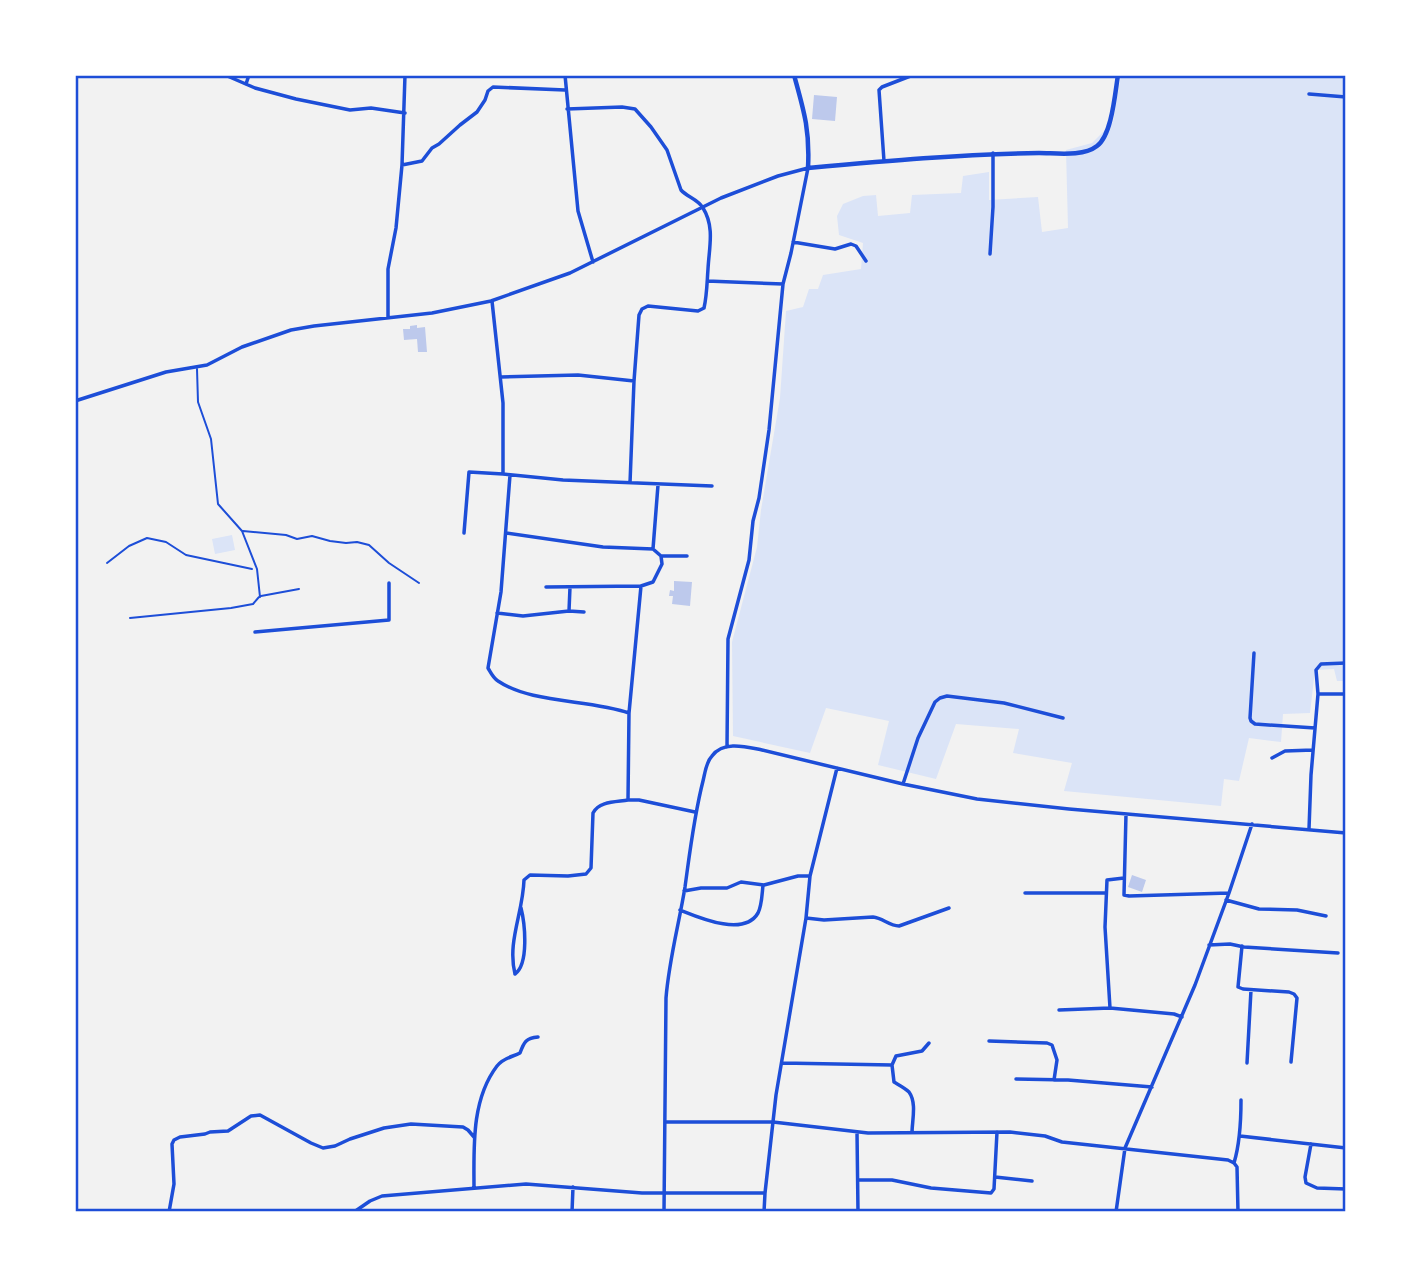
<svg xmlns="http://www.w3.org/2000/svg" width="1421" height="1287" font-family="'Space Grotesk',sans-serif">
<rect width="100%" height="100%" fill="#f2f2f2"/>
<path fill="#dbe4f7" d="M 1121,75 L 1346,75 L 1346,681 L 1337,681 L 1334,669 L 1315,670 L 1310,713 L 1283,714 L 1281,742 L 1249,738 L 1239,781 L 1224,779 L 1221,806 L 1064,791 L 1072,763 L 1013,753 L 1019,729 L 956,724 L 936,779 L 878,765 L 889,721 L 826,708 L 810,753 L 733,736 L 732,642 L 757,547 L 761,510 L 780,398 L 786,311 L 803,307 L 809,289 L 818,289 L 823,275 L 861,269 L 863,243 L 839,235 L 837,216 L 843,204 L 863,196 L 876,195 L 878,216 L 910,213 L 912,195 L 961,193 L 963,176 L 989,172 L 989,200 L 1038,197 L 1042,232 L 1068,228 L 1066,150 L 1092,143 L 1113,122 Z
M 232,535 L 235,550 L 215,554 L 212,539 Z"/>
<path fill="#bdc9ec" d="M 814,95 L 837,97 L 835,121 L 812,119 Z
M 417,325 L 417,328 L 425,327 L 427,352 L 418,352 L 417,339 L 404,340 L 403,329 L 410,329 L 410,326 Z
M 674,581 L 692,582 L 690,606 L 672,604 L 673,596 L 669,596 L 670,590 L 674,591 Z
M 1132,875 L 1146,880 L 1142,892 L 1128,887 Z"/>
<g fill="none" stroke-linecap="round" stroke-linejoin="round">
<path stroke="#1d4ed8" stroke-width="2" d="M 107,563 L 129,546 L 147,538 L 166,542 L 186,555 L 252,569"/>
<path stroke="#1d4ed8" stroke-width="2" d="M 197,369 L 198,402 L 211,439 L 218,504 L 242,531 L 257,569 L 260,597
M 243,531 L 286,535 L 297,539 L 312,536 L 330,541 L 346,543 L 357,542 L 369,545 L 389,563 L 419,583
M 261,596 L 299,589
M 130,618 L 231,608 L 253,604 L 259,597"/>
<path stroke="#1d4ed8" stroke-width="3.5" d="M 225,75 L 255,88 L 296,99 L 350,110 L 371,108 L 405,113
M 565,75 L 578,211 L 593,262
M 246,84 L 249,75
M 1309,94 L 1346,97
M 567,109 L 622,107 L 635,109 L 651,127 L 667,150 L 681,190 C 687,197 698,199 703,208 C 715,227 709,248 708,269 C 707,282 707,295 704,308 L 698,311 L 648,306 L 642,309 L 639,315 L 634,381
M 884,161 L 879,90 L 882,87 L 913,75
M 402,165 L 422,161 L 432,148 L 439,144 L 460,125 L 477,112 L 485,100 L 488,91 L 493,87 L 565,90
M 793,242 L 835,249 L 851,244 L 856,246 L 866,261
M 990,254 L 993,207 L 993,153
M 707,281 L 783,284
M 492,301 L 503,403 L 503,474 L 563,480 L 712,486
M 388,318 L 388,269 L 396,228 L 402,165 L 405,75
M 501,377 L 578,375 L 634,381 L 630,483
M 75,401 L 166,372 L 207,365 L 242,347 L 291,330 L 314,326 L 432,313 L 491,301 L 570,273 L 721,198 L 778,176 L 808,168 L 791,253 L 783,284 L 769,430 L 759,498 L 753,521 L 749,560 L 728,639 L 727,747
M 510,475 L 501,592 L 488,668 C 491,673 493,678 498,681 C 532,704 589,699 629,713
M 464,533 L 469,472 L 503,474
M 506,533 L 603,547 L 653,549 L 661,556 L 662,564 L 653,582 L 641,586 L 629,713 L 628,800 L 639,800 L 695,812
M 653,549 L 658,485
M 661,556 L 687,556
M 546,587 L 641,586
M 569,611 L 570,587
M 497,613 L 523,616 L 569,611 L 584,612
M 255,632 L 389,620 L 389,583
M 1254,653 L 1250,718 L 1251,721 L 1255,724 L 1315,728
M 1318,694 L 1346,694
M 1272,758 L 1285,751 L 1313,750
M 903,784 L 918,738 L 935,702 L 940,698 L 947,696 L 1004,703 L 1063,718
M 1126,814 L 1124,895 L 1129,896 L 1229,893
M 1309,829 L 1311,775 L 1318,694 L 1316,670 L 1321,664 L 1346,663
M 1124,878 L 1107,880 L 1105,927 L 1110,1008 L 1174,1014 L 1182,1017
M 684,891 L 701,888 L 727,888 L 741,882 L 764,885 L 798,876 L 809,876
M 1025,893 L 1106,893
M 1226,900 L 1259,909 L 1297,910 L 1326,916
M 680,910 C 700,918 744,937 758,913 C 762,905 762,894 763,885
M 806,918 L 824,920 L 873,917 C 883,918 889,926 899,926 L 949,908
M 1209,945 L 1230,944 L 1244,947 L 1338,953
M 1242,946 L 1238,987 L 1243,989 L 1289,992 L 1294,994 L 1297,998 L 1291,1062
M 515,974 C 507,942 523,913 524,880 L 530,875 L 568,876 L 586,874 L 591,868 L 593,813 C 599,801 616,802 628,800
M 515,974 C 529,964 525,924 521,908
M 1059,1010 L 1110,1008
M 989,1041 L 1047,1043 L 1052,1045 L 1057,1060 L 1054,1080
M 782,1063 L 892,1065 L 894,1082 C 899,1085 905,1088 909,1092 C 917,1103 912,1121 912,1133
M 1247,1063 L 1251,990
M 892,1065 L 896,1056 L 922,1051 L 929,1043
M 1016,1079 L 1068,1080 L 1152,1087
M 665,1122 L 773,1122 L 868,1133 L 1010,1132 L 1045,1136 L 1062,1142 L 1228,1160 L 1234,1163 L 1237,1167 L 1238,1212
M 857,1132 L 858,1212
M 1240,1136 L 1346,1148
M 1311,1144 L 1305,1177 L 1306,1183 L 1317,1188 L 1346,1189
M 1234,1163 C 1240,1143 1241,1121 1241,1100
M 995,1177 L 1032,1181
M 858,1180 L 892,1180 L 931,1188 L 991,1193 L 994,1189 L 997,1132
M 474,1188 C 474,1148 471,1100 497,1066 C 503,1058 512,1057 520,1053 C 524,1042 526,1038 538,1037
M 169,1212 L 174,1184 L 172,1144 L 174,1140 L 180,1137 L 205,1134 L 210,1132 L 228,1131 L 251,1116 L 260,1115 L 311,1143 L 323,1148 L 335,1146 L 350,1139 L 384,1128 L 411,1124 L 463,1127 L 468,1130 L 474,1137
M 354,1212 L 370,1201 L 382,1196 L 526,1184 L 642,1193 L 765,1193 L 776,1095 L 806,918 L 810,876 L 837,768
M 572,1212 L 573,1187
M 664,1212 L 666,998 C 669,960 679,924 685,887 C 690,851 694,816 703,781 C 705,773 706,762 712,756 C 723,740 747,747 762,750 L 903,784 L 977,799 L 1069,809 L 1346,833
M 764,1212 L 765,1193
M 1116,1212 L 1125,1148 L 1195,985 L 1229,893 L 1252,824"/>
<path stroke="#1d4ed8" stroke-width="4.5" d="M 794,75 C 804,111 810,130 808,168 C 885,161 962,154 1039,153 C 1056,153 1083,157 1097,146 C 1112,135 1115,93 1118,75"/>
</g>
<rect width="1421" height="1287" fill="none" stroke="#ffffff" stroke-width="154"/>
<rect x="77" y="77" width="1267" height="1133" fill="none" stroke="#1d4ed8" stroke-width="2.5"/>
</svg>
